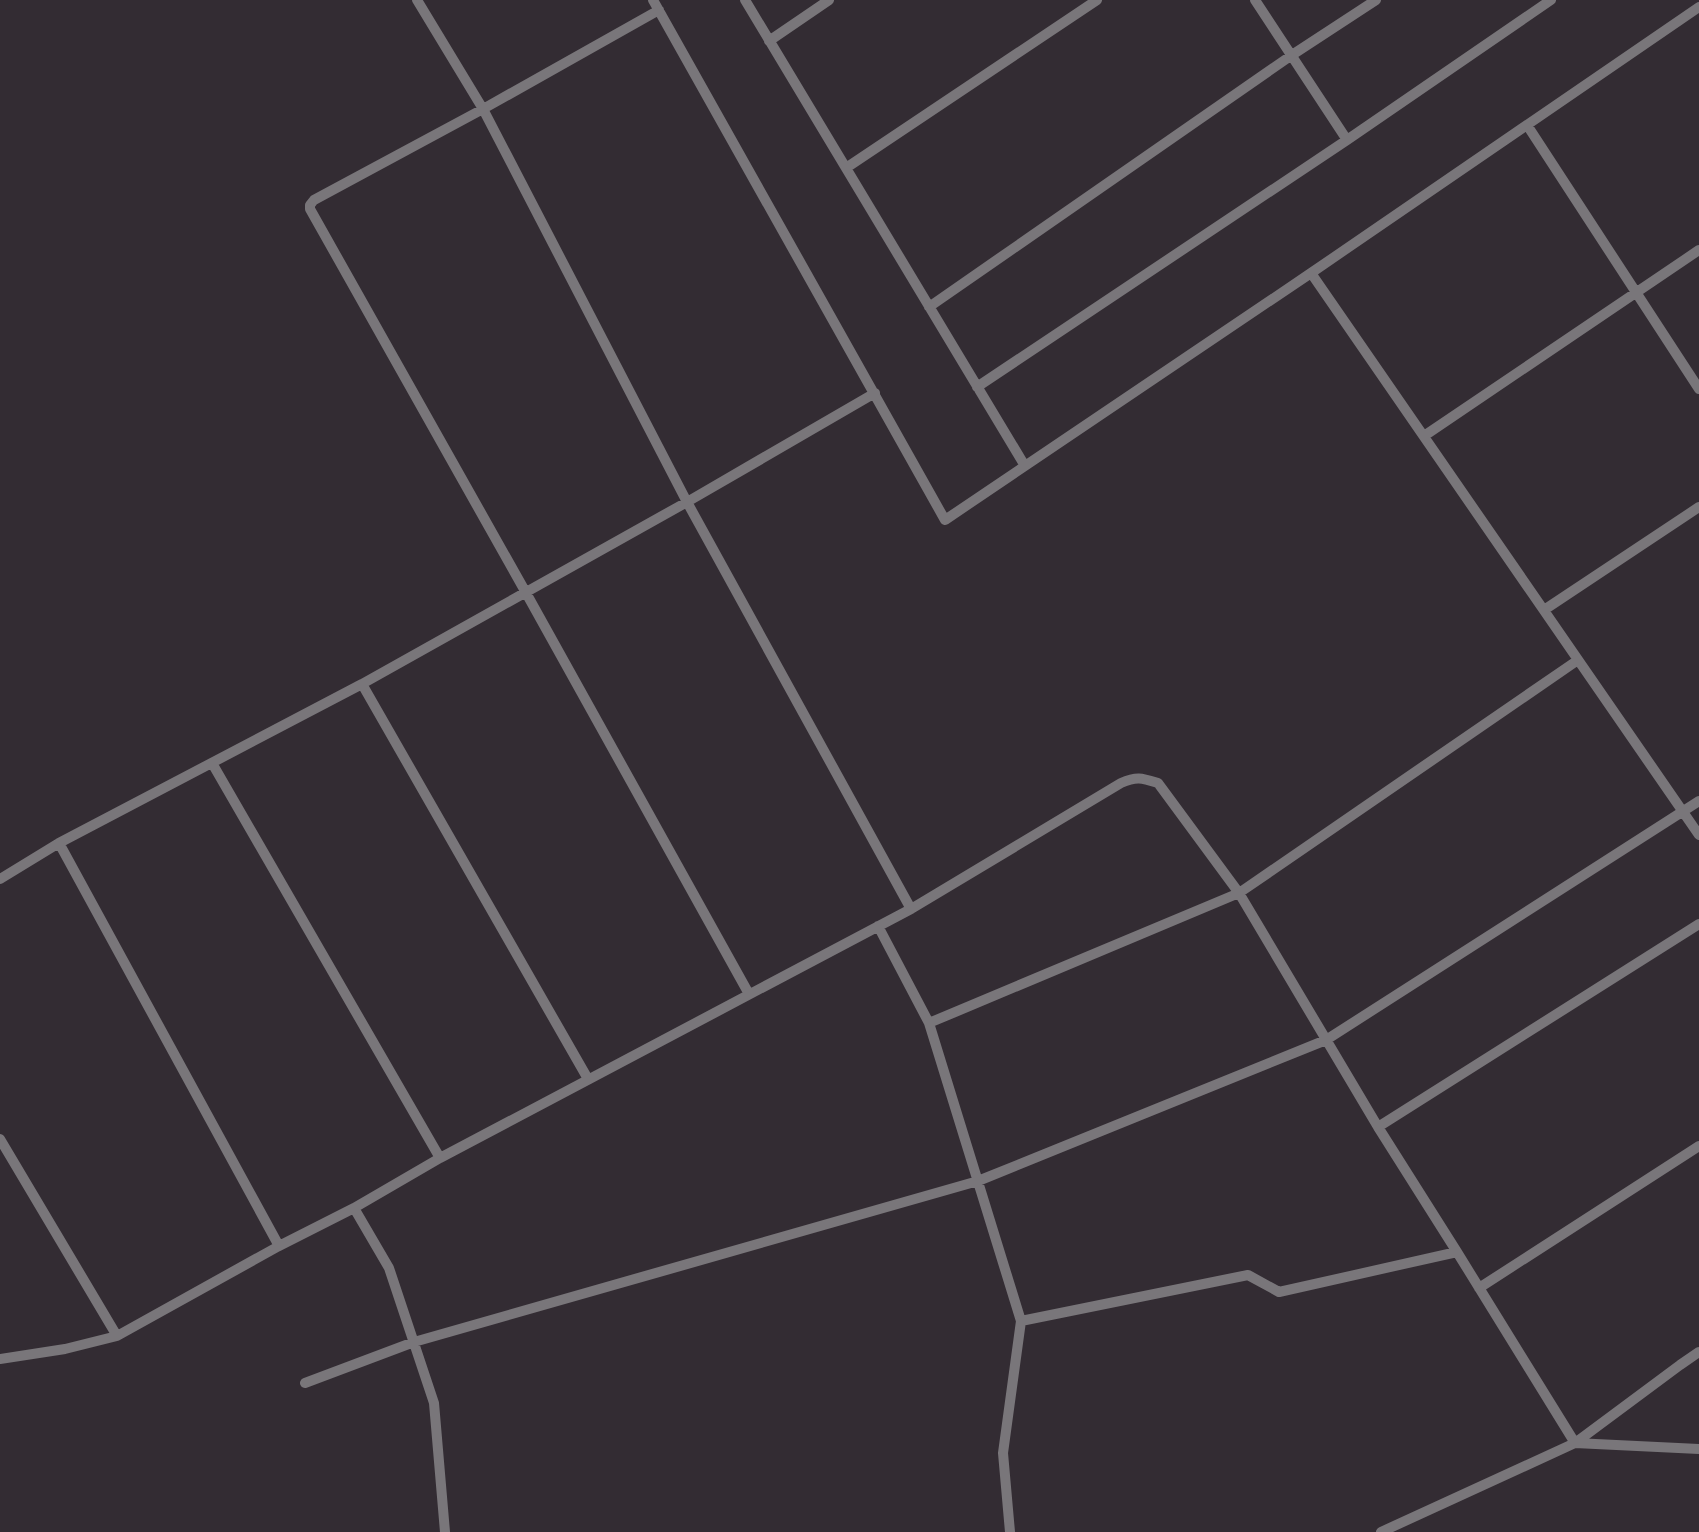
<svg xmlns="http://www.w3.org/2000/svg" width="1699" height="1532" font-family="Commissioner,sans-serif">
<rect width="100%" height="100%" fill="#332c33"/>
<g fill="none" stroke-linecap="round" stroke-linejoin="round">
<path stroke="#79767a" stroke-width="10" d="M 417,0 L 483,109 L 687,502 L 911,909
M 653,0 L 945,520 L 1311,273 L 1699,7
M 745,0 L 1025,466
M 1255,0 L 1347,140
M 659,10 L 483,109 L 314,200 L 310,205 L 310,209 L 525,591 L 749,994
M 769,41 L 829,0
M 1527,125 L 1699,389
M 846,168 L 1097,0
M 1311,273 L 1699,835
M 929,307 L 1292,55 L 1376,0
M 977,387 L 1347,140 L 1551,0
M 1424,436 L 1699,250
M 1544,610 L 1699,507
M 362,684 L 588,1079
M 212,763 L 440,1158
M 59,843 L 279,1246
M 0,879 L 59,843 L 362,684 L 687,502 L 875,393
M 1699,924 L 1378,1127 L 1457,1252 L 1575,1443 L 1680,1365 L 1699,1352
M 878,926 L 929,1023 L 1021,1321 L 1003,1453 L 1010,1532
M 929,1023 L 1239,893 L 1578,660
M 0,1139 L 117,1336 L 279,1246 L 354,1208 L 440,1158 L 911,909 L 1121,783 C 1137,776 1142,778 1158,783 L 1239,893 L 1378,1127
M 354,1208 L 389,1268 L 434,1403 L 445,1532
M 1479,1288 L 1699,1146
M 1021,1321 L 1248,1275 L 1279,1292 L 1457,1252
M 0,1359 L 65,1349 L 117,1336
M 305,1383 L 414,1342 L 978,1181 L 1326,1040 L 1699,801
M 1381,1532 L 1575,1443 L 1699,1449"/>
</g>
</svg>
